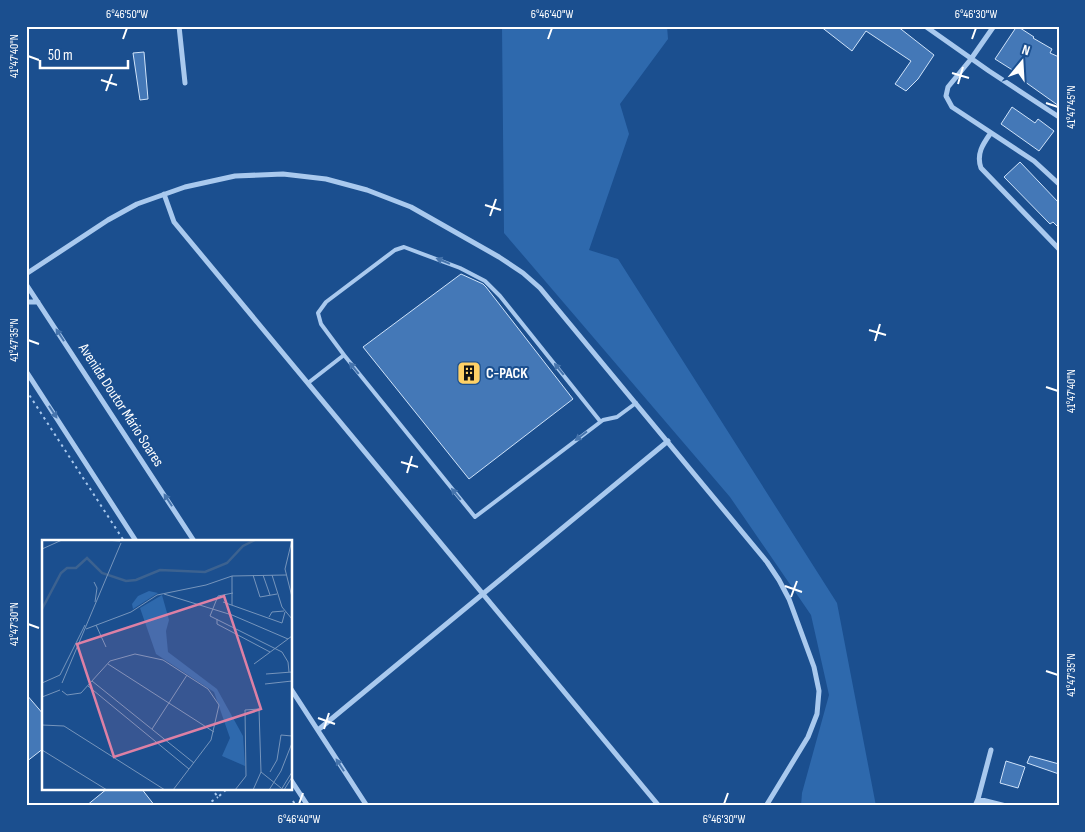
<svg xmlns="http://www.w3.org/2000/svg" width="1085" height="832" font-family="'Sofia Sans Condensed',sans-serif">
<rect width="100%" height="100%" fill="#1b4f8f"/>
<path fill="#2e69ad" d="M 502,26 L 667,26 L 668,39 L 620,104 L 629,134 L 589,250 L 618,259 L 837,603 L 876,806 L 801,806 L 802,793 L 829,695 L 811,615 L 730,497 L 504,233 Z"/>
<path fill="#4478b7" stroke="#cfe3fa" d="M 820,26 L 897,26 L 934,55 L 918,79 L 906,91 L 895,84 L 911,61 L 866,31 L 852,51 Z
M 1017,26 L 1034,37 L 1033,38 L 1052,49 L 1050,53 L 1059,57 L 1059,106 L 1021,79 L 1022,76 L 995,59 Z
M 144,52 L 148,99 L 140,100 L 133,53 Z
M 1012,107 L 1035,123 L 1038,119 L 1054,131 L 1039,151 L 1001,124 Z
M 1020,162 L 1059,203 L 1059,228 L 1053,222 L 1050,224 L 1004,177 Z
M 461,274 L 483,284 L 486,287 L 573,399 L 469,479 L 363,347 Z
M 26,694 L 44,715 L 44,748 L 26,762 Z
M 1030,756 L 1059,764 L 1059,774 L 1027,763 Z
M 1006,761 L 1025,767 L 1018,788 L 1000,783 Z
M 108,788 L 141,788 L 155,806 L 86,806 Z"/>
<g fill="none" stroke-linecap="round" stroke-linejoin="round">
<path stroke="#a9c9ee" stroke-width="2" stroke-dasharray="2.5 4" stroke-linecap="butt" d="M 26,390 L 124,541
M 211,788 L 218,797 L 228,788
M 293,801 L 296,806
M 209,806 L 208,804 L 218,797"/>
<path stroke="#a9c9ee" stroke-width="4" d="M 344,355 L 321,324 L 318,313 L 326,302 L 395,250 L 404,247 L 460,268 L 485,281 L 500,296 L 600,421
M 308,383 L 344,355 L 475,517 L 603,420 L 617,417 L 636,403"/>
<path stroke="#a9c9ee" stroke-width="5" d="M 179,26 L 185,83
M 925,26 L 989,71 L 1059,117
M 994,26 L 971,59 L 948,87 L 946,96 L 952,107 L 1034,161 L 1059,184
M 990,134 C 983,144 976,154 981,168 L 1059,249
M 164,194 L 174,222 L 659,806
M 26,274 L 108,220 L 137,204 L 185,187 L 235,176 L 283,174 L 326,179 L 367,190 L 411,207 L 499,257 L 523,273 L 540,288 L 767,562 L 779,580 L 789,599 L 814,667 L 819,691 L 817,714 L 808,737 L 766,806
M 26,284 L 194,541
M 26,302 L 38,302
M 26,371 L 136,541
M 291,689 L 367,806
M 318,730 L 668,441
M 291,780 L 308,806
M 978,799 L 991,750
M 975,806 L 978,799 L 1006,806"/>
</g>
<defs><path id="oneway-solid" d="M-6-.8H1V-3.2L6.5 0L1 3.2V.8H-6Z" transform="scale(1.25)"/></defs>
<g fill="#4674ac">
<use href="#oneway-solid" transform="translate(443 261) rotate(-158)"/>
<use href="#oneway-solid" transform="translate(60 335) rotate(-123)"/>
<use href="#oneway-solid" transform="translate(354 368) rotate(-129)"/>
<use href="#oneway-solid" transform="translate(559 369) rotate(-129)"/>
<use href="#oneway-solid" transform="translate(53 412) rotate(57)"/>
<use href="#oneway-solid" transform="translate(581 436) rotate(143)"/>
<use href="#oneway-solid" transform="translate(456 494) rotate(-129)"/>
<use href="#oneway-solid" transform="translate(168 500) rotate(-123)"/>
<use href="#oneway-solid" transform="translate(340 765) rotate(-123)"/>
</g>
<path fill="none" stroke="#fff" stroke-width="2" d="M 123,39 L 127,28M 548,39 L 552,28M 972,39 L 976,28M 28,56 L 39,60M 952,73 L 969,78M 101,80 L 117,85M 958,84 L 963,67M 106,91 L 112,74M 1046,103 L 1058,107M 485,205 L 501,210M 490,216 L 496,199M 869,330 L 886,335M 28,340 L 39,344M 875,341 L 880,324M 1046,387 L 1058,391M 401,462 L 418,467M 407,473 L 412,456M 785,586 L 802,592M 791,597 L 797,581M 28,624 L 39,628M 1046,671 L 1058,675M 318,718 L 335,724M 324,729 L 329,713M 299,804 L 303,793M 724,804 L 728,793"/>
<defs>
<g id="building-square" transform="scale(1.25)"><rect x="-9" y="-9" width="18" height="18" rx="4" fill="#ffd166" stroke="#1b4f8f"/><path d="M-4-6H4V6H1V3H-1V6H-4ZM-2.5-4.3h1.7v1.8h-1.7ZM.8-4.3h1.7v1.8H.8ZM-2.5-1h1.7V.8h-1.7ZM.8-1h1.7V.8H.8Z" fill="#111"/></g>
</defs>
<g fill-rule="evenodd">
<use href="#building-square" x="469" y="373"/>
</g>
<g text-anchor="middle" dominant-baseline="central" stroke-width="4" stroke-linejoin="round" paint-order="stroke">
<g font-size="15" font-weight="bold" fill="#fff" stroke="#1b4f8f" text-anchor="start">
<text x="486" y="373">C-PACK</text>
</g>
<g font-size="15" fill="#fff" stroke="#1b4f8f">
<text transform="translate(121 405) rotate(57)">Avenida Doutor Mário Soares</text>
</g>
</g>
<g transform="translate(42 540)">
<rect width="250" height="250" fill="#1b4f8f"/>
<path d="M 107,51 L 116,53 L 91,69 L 90,64 L 96,56 ZM 120,55 L 127,80 L 124,91 L 126,112 L 175,149 L 201,196 L 203,226 L 180,216 L 188,198 L 172,152 L 114,114 L 98,68 Z" fill="#2e69ad"/>
<path fill="none" stroke="#3c6290" stroke-width="2.5" d="M 0,69 L 19,33 L 25,28 L 34,28 L 45,18 L 60,33 L 84,41 L 94,40 L 118,30 L 163,32 L 185,23 L 201,6 L 213,0"/>
<path fill="none" stroke="#7695bc" stroke-width="1" d="M 62,0 L 78,1M 250,0 L 243,29 L 250,57M 0,9 L 20,0M 211,35 L 218,57 L 235,54M 221,35 L 228,55M 230,35 L 240,67 L 250,79M 190,36 L 190,65M 52,42 L 55,48 L 53,62M 191,53 L 176,56 L 168,76 L 240,112 L 246,122 L 247,132M 122,54 L 190,75 L 246,99M 181,62 L 240,83 L 243,72M 227,77 L 230,72 L 242,71M 175,79 L 175,84 L 228,112M 54,85 L 64,107M 44,89 L 89,72 L 115,55 L 164,45 L 190,36 L 244,35M 66,124 L 172,192M 212,124 L 250,96M 224,134 L 250,132M 50,141 L 152,223M 0,143 L 18,135 L 43,85M 20,143 L 79,3M 223,144 L 250,141M 46,146 L 147,229M 20,151 L 25,155 L 39,153 L 68,121 L 93,114 L 121,120 L 166,149 L 177,165 L 169,200 L 131,250M 0,157 L 18,150M 0,185 L 22,186 L 123,250M 110,189 L 145,135M 0,210 L 65,250M 219,232 L 239,248M 228,232 L 235,220 L 239,195 L 250,196M 193,250 L 204,236 L 203,170 L 217,169 L 219,232 L 211,250M 227,250 L 239,231 L 250,203M 239,250 L 250,232M 242,250 L 250,237"/>
<path fill="#dd80a5" fill-opacity="0.15" stroke="#dd80a5" stroke-width="2.5" d="M 182,56 L 219,169 L 72,217 L 35,104 Z"/>
<rect width="250" height="250" fill="none" stroke="#fff" stroke-width="2.5"/>
</g>
<rect width="1085" height="832" fill="none" stroke="#1b4f8f" stroke-width="55"/>
<g transform="translate(1022 62) rotate(18)" stroke="#1b4f8f" stroke-width="4" paint-order="stroke">
<path d="M0-4L9 19L0 12L-9 19Z" fill="#ffffff"/>
<text y="-8" font-size="14" font-weight="bold" text-anchor="middle" fill="#ffffff">N</text>
</g>
<path d="M40 60v8h88v-8" fill="none" stroke="#ffffff" stroke-width="2.5"/>
<text x="48" y="60" font-size="15" fill="#ffffff" stroke="#1b4f8f" stroke-width="4" paint-order="stroke">50 m</text>
<rect x="28" y="28" width="1030" height="776" fill="none" stroke="#fff" stroke-width="2"/>
<g font-size="12" text-anchor="middle" fill="#fff">
<text x="127" y="18">6°46'50"W</text>
<text x="552" y="18">6°46'40"W</text>
<text x="976" y="18">6°46'30"W</text>
<text transform="translate(14 56) rotate(-90)" y="4">41°47'40"N</text>
<text transform="translate(1071 107) rotate(-90)" y="4">41°47'45"N</text>
<text transform="translate(14 340) rotate(-90)" y="4">41°47'35"N</text>
<text transform="translate(1071 391) rotate(-90)" y="4">41°47'40"N</text>
<text transform="translate(14 624) rotate(-90)" y="4">41°47'30"N</text>
<text transform="translate(1071 675) rotate(-90)" y="4">41°47'35"N</text>
<text x="299" y="823">6°46'40"W</text>
<text x="724" y="823">6°46'30"W</text>
</g>
</svg>
